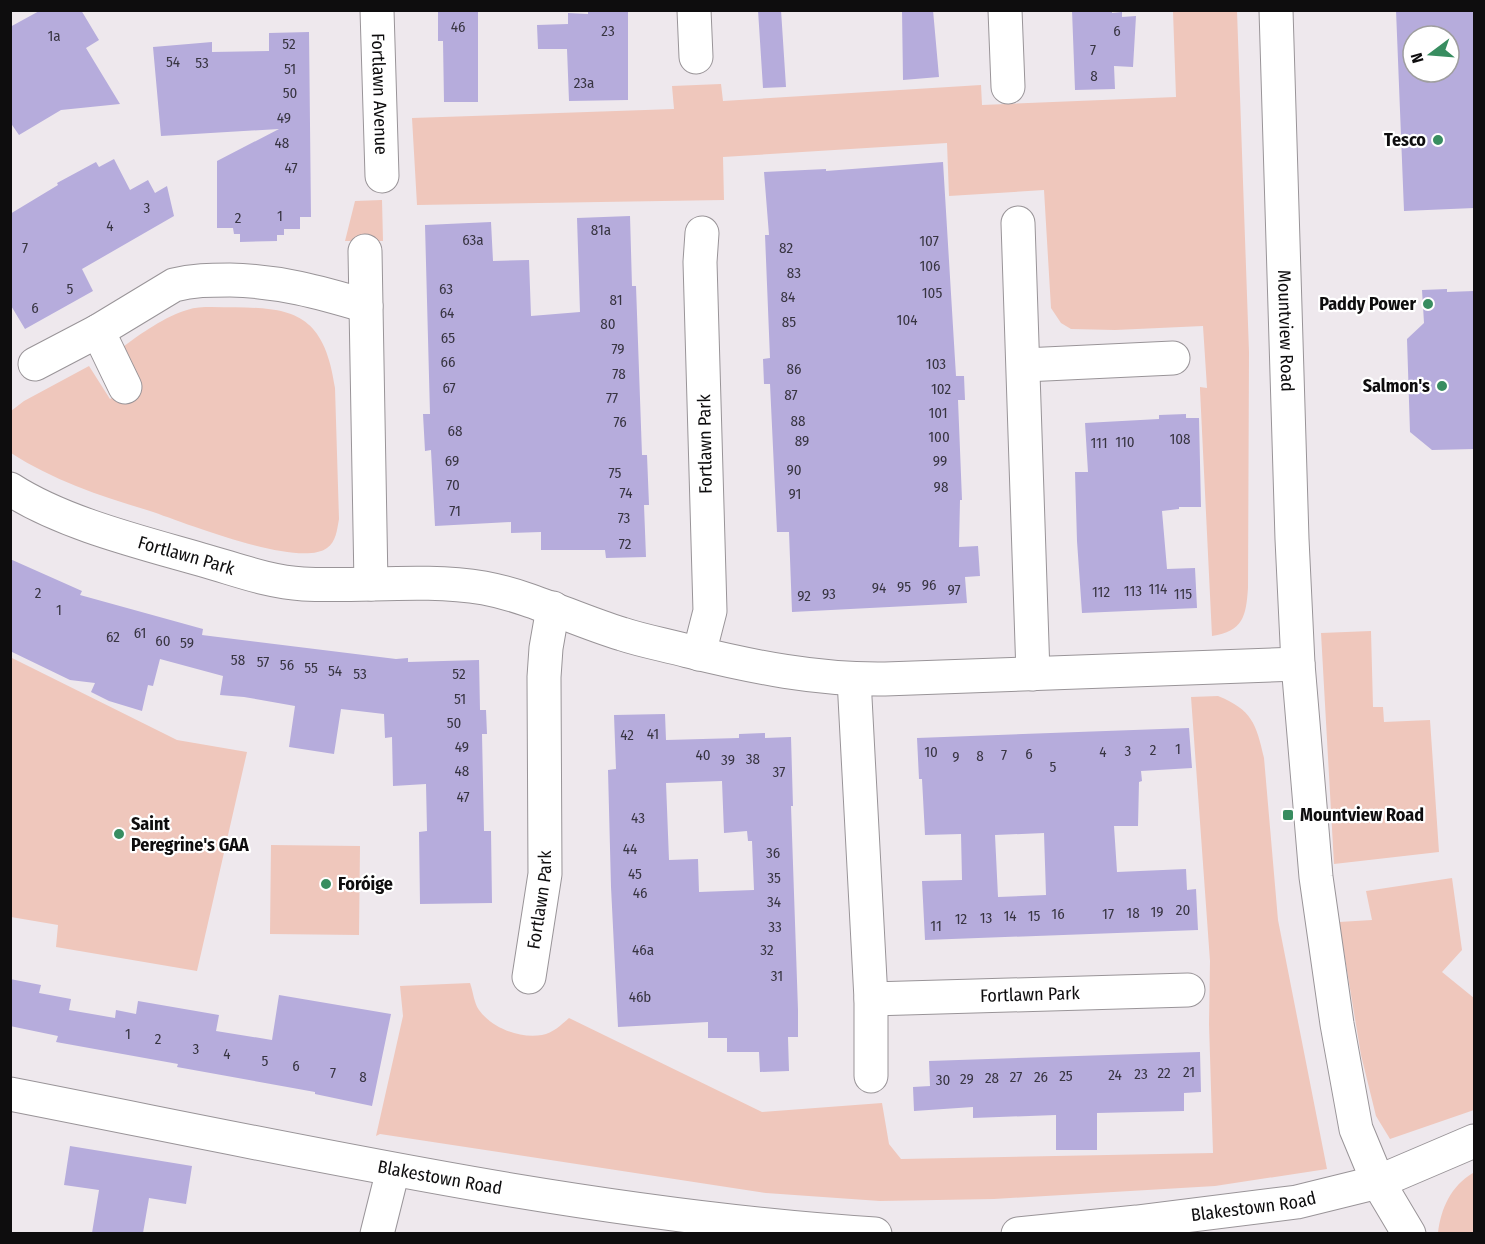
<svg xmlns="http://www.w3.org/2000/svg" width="1485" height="1244" font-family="'Fira Sans Condensed',sans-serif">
<rect width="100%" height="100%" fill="#eee8ed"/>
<path fill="#efc7bc" d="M 1173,11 L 1237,11 L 1249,352 L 1248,588 C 1246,617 1243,631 1212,636 L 1200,390 L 1200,387 L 1207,388 L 1203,326 L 1115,330 L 1071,329 L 1061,323 L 1051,308 L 1044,190 L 949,196 L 947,143 L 723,157 L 724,200 L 417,205 L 412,118 L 674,109 L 672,86 L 721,84 L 723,101 L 981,85 L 982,105 L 1176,97 Z
M 382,200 L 383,241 L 345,241 L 355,201 Z
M 211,307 C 283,308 323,303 335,388 L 339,519 C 337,530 336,542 327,548 C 299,569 183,522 150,511 C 125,503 100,496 76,486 C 54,477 31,466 11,453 L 11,411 L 24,401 L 89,366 L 110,399 L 140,382 L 123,347 C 140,334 166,316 187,310 C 195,307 203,307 211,307 Z
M 1371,631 L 1373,707 L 1383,707 L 1384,722 L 1430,720 L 1439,852 L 1334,864 L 1321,633 Z
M 10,657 L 177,740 L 247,752 L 197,971 L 56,947 L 58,925 L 11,917 Z
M 1218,696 C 1252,710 1256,723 1264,758 L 1278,920 L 1327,1169 L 1215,1186 L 994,1199 L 880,1201 L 766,1193 L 380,1134 L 376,1136 L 403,1016 L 400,986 L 470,983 C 473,991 474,1003 479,1010 C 492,1028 520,1039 542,1035 C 553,1033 561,1025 569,1018 L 762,1112 L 882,1103 L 889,1144 L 901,1159 L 1213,1153 L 1209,1024 L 1210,961 L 1191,697 Z
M 271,845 L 360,846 L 359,935 L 270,934 Z
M 1452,878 L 1462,950 L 1442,972 L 1474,998 L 1474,1110 L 1390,1139 L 1376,1116 L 1361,1055 L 1339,922 L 1372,920 L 1366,891 Z
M 1473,1173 L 1474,1233 L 1438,1233 C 1441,1208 1451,1186 1473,1173 Z"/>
<path fill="#b6acdc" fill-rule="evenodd" d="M 41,10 L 81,10 L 99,40 L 86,48 L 120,104 L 61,110 L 19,135 L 10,122 L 10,27 Z
M 438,10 L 478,10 L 478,102 L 444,102 L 443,41 L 438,41 Z
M 588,10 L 628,10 L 628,100 L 569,101 L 567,49 L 538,49 L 537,25 L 568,24 L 568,13 L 588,14 Z
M 758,10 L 781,10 L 786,87 L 763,88 Z
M 902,10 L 933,10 L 939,77 L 903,80 Z
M 1072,10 L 1112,10 L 1112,13 L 1122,12 L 1122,17 L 1136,16 L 1133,67 L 1114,66 L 1115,89 L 1075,90 Z
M 1396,10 L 1474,10 L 1474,208 L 1404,211 ZM 1413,36 L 1449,36 L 1449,72 L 1413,72 Z
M 309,32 L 311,217 L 300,217 L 300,229 L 284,229 L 284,235 L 277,235 L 277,241 L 240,242 L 240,234 L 234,234 L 233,228 L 217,228 L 217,161 L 279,129 L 161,136 L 153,47 L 212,42 L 212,52 L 269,51 L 269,33 Z
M 114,159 L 130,190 L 148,180 L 155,193 L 167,186 L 174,216 L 82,269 L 93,291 L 25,329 L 10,304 L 10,214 L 58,185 L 57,183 L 96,162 L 99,167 Z
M 943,162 L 956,376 L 964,376 L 965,400 L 958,400 L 962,500 L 960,500 L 959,547 L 978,546 L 980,576 L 965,577 L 967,603 L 792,612 L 789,532 L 777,532 L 770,384 L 764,384 L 763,359 L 770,358 L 765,235 L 769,235 L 764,172 L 805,170 L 826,169 L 826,171 Z
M 630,216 L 632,286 L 636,286 L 642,455 L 647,455 L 649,505 L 644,505 L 646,557 L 606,558 L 605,550 L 541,550 L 541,532 L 511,533 L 511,522 L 435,526 L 431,450 L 425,451 L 423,414 L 430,414 L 425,225 L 491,222 L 493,261 L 529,260 L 531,316 L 580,312 L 577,218 Z
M 1447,289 L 1447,292 L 1474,291 L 1474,449 L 1432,450 L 1410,432 L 1407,339 L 1424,323 L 1422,290 Z
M 1186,414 L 1186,418 L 1199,418 L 1201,507 L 1179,507 L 1179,509 L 1162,511 L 1167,569 L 1195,568 L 1197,608 L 1082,613 L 1077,541 L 1075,472 L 1088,472 L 1085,423 L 1159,419 L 1159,415 Z
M 10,559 L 82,591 L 80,595 L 203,629 L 202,635 L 396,659 L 408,658 L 408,662 L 479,660 L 480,710 L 486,710 L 487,734 L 482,734 L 484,831 L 491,831 L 492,903 L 420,904 L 419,832 L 427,831 L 426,784 L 393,786 L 392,737 L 385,738 L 384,714 L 341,709 L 334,754 L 289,747 L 295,706 L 244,697 L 220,695 L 223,676 L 160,659 L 153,686 L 148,685 L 142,711 L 109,701 L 91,692 L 95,683 L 70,680 L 10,651 Z
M 665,714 L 666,740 L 739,738 L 739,734 L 765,733 L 765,738 L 791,737 L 793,806 L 791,806 L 798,1010 L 798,1037 L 788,1037 L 789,1071 L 760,1072 L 759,1052 L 727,1052 L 727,1038 L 708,1038 L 708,1022 L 618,1027 L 611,887 L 608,770 L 616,769 L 614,715 ZM 722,781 L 724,833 L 747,831 L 748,841 L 752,841 L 754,890 L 699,892 L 698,859 L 669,860 L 666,783 Z
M 1189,728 L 1192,768 L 1141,771 L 1142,781 L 1139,782 L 1138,826 L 1114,826 L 1117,872 L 1186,869 L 1187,890 L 1196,889 L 1198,930 L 925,940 L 922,881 L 962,880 L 961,834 L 925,835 L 922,779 L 919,779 L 917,738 ZM 1044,833 L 1046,895 L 998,897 L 995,835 Z
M 10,979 L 41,985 L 39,993 L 71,999 L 69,1010 L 115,1018 L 116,1010 L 136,1014 L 138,1001 L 219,1015 L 216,1031 L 272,1040 L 279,995 L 391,1014 L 372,1106 L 315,1094 L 315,1092 L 177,1067 L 178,1064 L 56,1042 L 58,1036 L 10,1026 Z
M 1200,1052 L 1201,1092 L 1184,1093 L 1184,1111 L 1097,1113 L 1097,1150 L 1056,1150 L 1056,1115 L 973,1118 L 973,1107 L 914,1111 L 913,1087 L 930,1086 L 929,1061 Z
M 70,1146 L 192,1166 L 186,1204 L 149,1198 L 143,1233 L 92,1233 L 99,1190 L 64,1185 Z"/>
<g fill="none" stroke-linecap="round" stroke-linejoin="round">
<g stroke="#999498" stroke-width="35">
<g id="minor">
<path id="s1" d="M 377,10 L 382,176"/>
<path d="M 694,10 L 696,57"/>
<path d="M 1005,10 L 1008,87"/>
<path d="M 1018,223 L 1033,674"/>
<path d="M 365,251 L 371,584"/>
<path d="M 98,331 L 125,387"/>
<path d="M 35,364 L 98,331 L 174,285 C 193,280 210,280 230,280 C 279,281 319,292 366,306"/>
<path d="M 1024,365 L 1173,358"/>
<path id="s2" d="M 10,489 C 64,524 144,543 206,561 C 238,570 269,582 303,584 C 363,587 424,578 484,588 C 532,597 575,620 622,634 C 643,641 666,645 688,651 C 753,667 817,680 885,679 L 1298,664"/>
<path d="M 699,654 L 710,611 L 700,262 L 702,233"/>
<path d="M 854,679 L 871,999 L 871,1076"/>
<path id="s3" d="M 529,977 L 545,874 L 544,677 L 546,648 L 553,608"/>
<path id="s4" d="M 871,999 L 1188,990"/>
<path d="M 377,1234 L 393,1170"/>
</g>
</g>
<g stroke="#999498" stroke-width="35">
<g id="tertiary">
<path id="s5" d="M 1276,10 L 1292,539 L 1298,664 L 1316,877 L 1337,1024 L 1356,1129 L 1378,1182 L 1409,1234"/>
<path id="s6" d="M 10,1094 C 297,1150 583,1215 875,1234"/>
<path id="s7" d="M 1018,1234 L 1137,1222 L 1297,1202 L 1378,1182 L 1474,1141"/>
</g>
</g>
<use href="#minor" stroke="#fff" stroke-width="33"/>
<use href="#tertiary" stroke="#fff" stroke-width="33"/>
</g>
<g fill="#388d60" stroke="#fff" stroke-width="2">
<circle cx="1438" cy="140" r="6"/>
<circle cx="1428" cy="304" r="6"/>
<circle cx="1442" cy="386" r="6"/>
<rect x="1282" y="809" width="12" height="12" rx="3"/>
<circle cx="119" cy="834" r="6"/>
<circle cx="326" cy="884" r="6"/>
</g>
<g text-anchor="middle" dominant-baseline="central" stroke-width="4.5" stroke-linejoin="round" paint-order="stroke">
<g font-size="15" fill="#383542">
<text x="458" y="27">46</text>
<text x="608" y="31">23</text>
<text x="1117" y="31">6</text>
<text x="54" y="36">1a</text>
<text x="289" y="44">52</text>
<text x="1093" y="50">7</text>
<text x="173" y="62">54</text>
<text x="202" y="63">53</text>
<text x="290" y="69">51</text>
<text x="1094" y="76">8</text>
<text x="584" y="83">23a</text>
<text x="290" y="93">50</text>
<text x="284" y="118">49</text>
<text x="282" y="143">48</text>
<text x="291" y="168">47</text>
<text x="147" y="208">3</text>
<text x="280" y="216">1</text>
<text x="238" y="218">2</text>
<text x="110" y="226">4</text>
<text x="601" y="230">81a</text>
<text x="473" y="240">63a</text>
<text x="929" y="241">107</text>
<text x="25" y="248">7</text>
<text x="786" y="248">82</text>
<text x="930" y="266">106</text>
<text x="794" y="273">83</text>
<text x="70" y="289">5</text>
<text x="446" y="289">63</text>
<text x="932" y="293">105</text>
<text x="788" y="297">84</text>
<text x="616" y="300">81</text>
<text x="35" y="308">6</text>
<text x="447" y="313">64</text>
<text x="907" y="320">104</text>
<text x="789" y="322">85</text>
<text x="608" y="324">80</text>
<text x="448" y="338">65</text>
<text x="618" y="349">79</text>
<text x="448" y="362">66</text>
<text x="936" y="364">103</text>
<text x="794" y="369">86</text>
<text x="619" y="374">78</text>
<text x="449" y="388">67</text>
<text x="941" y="389">102</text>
<text x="791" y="395">87</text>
<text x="612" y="398">77</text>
<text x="938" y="413">101</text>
<text x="798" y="421">88</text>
<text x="620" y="422">76</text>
<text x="455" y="431">68</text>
<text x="939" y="437">100</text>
<text x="1180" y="439">108</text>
<text x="802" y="441">89</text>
<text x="1125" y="442">110</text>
<text x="1099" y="443">111</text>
<text x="452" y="461">69</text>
<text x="940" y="461">99</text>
<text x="794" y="470">90</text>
<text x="615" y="473">75</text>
<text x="453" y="485">70</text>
<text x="941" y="487">98</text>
<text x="626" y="493">74</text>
<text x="795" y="494">91</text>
<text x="455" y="511">71</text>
<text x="624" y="518">73</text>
<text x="625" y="544">72</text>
<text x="929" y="585">96</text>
<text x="904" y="587">95</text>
<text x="879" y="588">94</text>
<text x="1158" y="589">114</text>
<text x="954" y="590">97</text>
<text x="1133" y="591">113</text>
<text x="1101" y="592">112</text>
<text x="38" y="593">2</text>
<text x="829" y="594">93</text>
<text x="1183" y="594">115</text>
<text x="804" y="596">92</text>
<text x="59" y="610">1</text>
<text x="140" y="633">61</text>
<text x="113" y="637">62</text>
<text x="163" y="641">60</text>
<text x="187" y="643">59</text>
<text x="238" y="660">58</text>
<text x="263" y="662">57</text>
<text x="287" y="665">56</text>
<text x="311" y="668">55</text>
<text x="335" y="671">54</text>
<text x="360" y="674">53</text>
<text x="459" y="674">52</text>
<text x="460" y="699">51</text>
<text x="454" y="723">50</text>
<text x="653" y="734">41</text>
<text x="627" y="735">42</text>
<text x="462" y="747">49</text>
<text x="1178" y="749">1</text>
<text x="1153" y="750">2</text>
<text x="1128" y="751">3</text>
<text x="931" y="752">10</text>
<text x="1103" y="752">4</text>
<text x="1029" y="754">6</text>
<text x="703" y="755">40</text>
<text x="1004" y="755">7</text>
<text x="980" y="756">8</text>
<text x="956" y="757">9</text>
<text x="753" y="759">38</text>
<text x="728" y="760">39</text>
<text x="1053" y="767">5</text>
<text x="462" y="771">48</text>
<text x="779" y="772">37</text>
<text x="463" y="797">47</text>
<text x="638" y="818">43</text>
<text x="630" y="849">44</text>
<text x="773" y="853">36</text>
<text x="635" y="874">45</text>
<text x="774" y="878">35</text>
<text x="640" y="893">46</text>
<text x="774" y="902">34</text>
<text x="1183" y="910">20</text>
<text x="1157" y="912">19</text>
<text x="1133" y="913">18</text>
<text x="1058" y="914">16</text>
<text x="1108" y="914">17</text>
<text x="1010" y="916">14</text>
<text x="1034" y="916">15</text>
<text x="986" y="918">13</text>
<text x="961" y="919">12</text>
<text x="936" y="926">11</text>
<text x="775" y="927">33</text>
<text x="643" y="950">46a</text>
<text x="767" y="950">32</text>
<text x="777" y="976">31</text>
<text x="640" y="997">46b</text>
<text x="128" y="1034">1</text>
<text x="158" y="1039">2</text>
<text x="196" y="1049">3</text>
<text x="227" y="1054">4</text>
<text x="265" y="1061">5</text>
<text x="296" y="1066">6</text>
<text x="1189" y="1072">21</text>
<text x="333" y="1073">7</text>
<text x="1164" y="1073">22</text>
<text x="1141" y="1074">23</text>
<text x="1115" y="1075">24</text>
<text x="1066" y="1076">25</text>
<text x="363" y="1077">8</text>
<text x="1016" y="1077">27</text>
<text x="1041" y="1077">26</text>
<text x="992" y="1078">28</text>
<text x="967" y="1079">29</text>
<text x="943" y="1080">30</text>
</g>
<g font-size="18" fill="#0e0d0e" stroke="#fff">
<text stroke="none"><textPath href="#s1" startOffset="84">Fortlawn Avenue</textPath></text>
<text stroke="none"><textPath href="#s5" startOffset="321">Mountview Road</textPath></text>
<text transform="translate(705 444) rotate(-91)">Fortlawn Park</text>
<text stroke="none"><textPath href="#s2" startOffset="189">Fortlawn Park</textPath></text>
<text stroke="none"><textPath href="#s3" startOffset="78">Fortlawn Park</textPath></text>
<text stroke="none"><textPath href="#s4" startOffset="159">Fortlawn Park</textPath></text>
<text stroke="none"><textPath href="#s6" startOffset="438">Blakestown Road</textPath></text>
<text stroke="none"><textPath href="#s7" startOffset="237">Blakestown Road</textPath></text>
</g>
<g font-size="18" font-weight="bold" fill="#0e0d0e" stroke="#fff" text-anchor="end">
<text x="1426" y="140">Tesco</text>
<text x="1416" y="304">Paddy Power</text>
<text x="1430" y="386">Salmon's</text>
<text x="1300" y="815" text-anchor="start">Mountview Road</text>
<text x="131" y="824" text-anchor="start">Saint<tspan x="131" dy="21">Peregrine's GAA</tspan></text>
<text x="338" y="884" text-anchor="start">Foróige</text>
</g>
</g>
<rect width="1485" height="1244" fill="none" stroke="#0e0d0e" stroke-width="24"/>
<g transform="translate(1431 54) rotate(254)"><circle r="28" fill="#ffffff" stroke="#9f9e9f" stroke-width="1.5"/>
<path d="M0-4.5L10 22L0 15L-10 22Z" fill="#388d60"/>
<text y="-9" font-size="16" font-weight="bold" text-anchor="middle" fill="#0e0d0e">N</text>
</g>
</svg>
